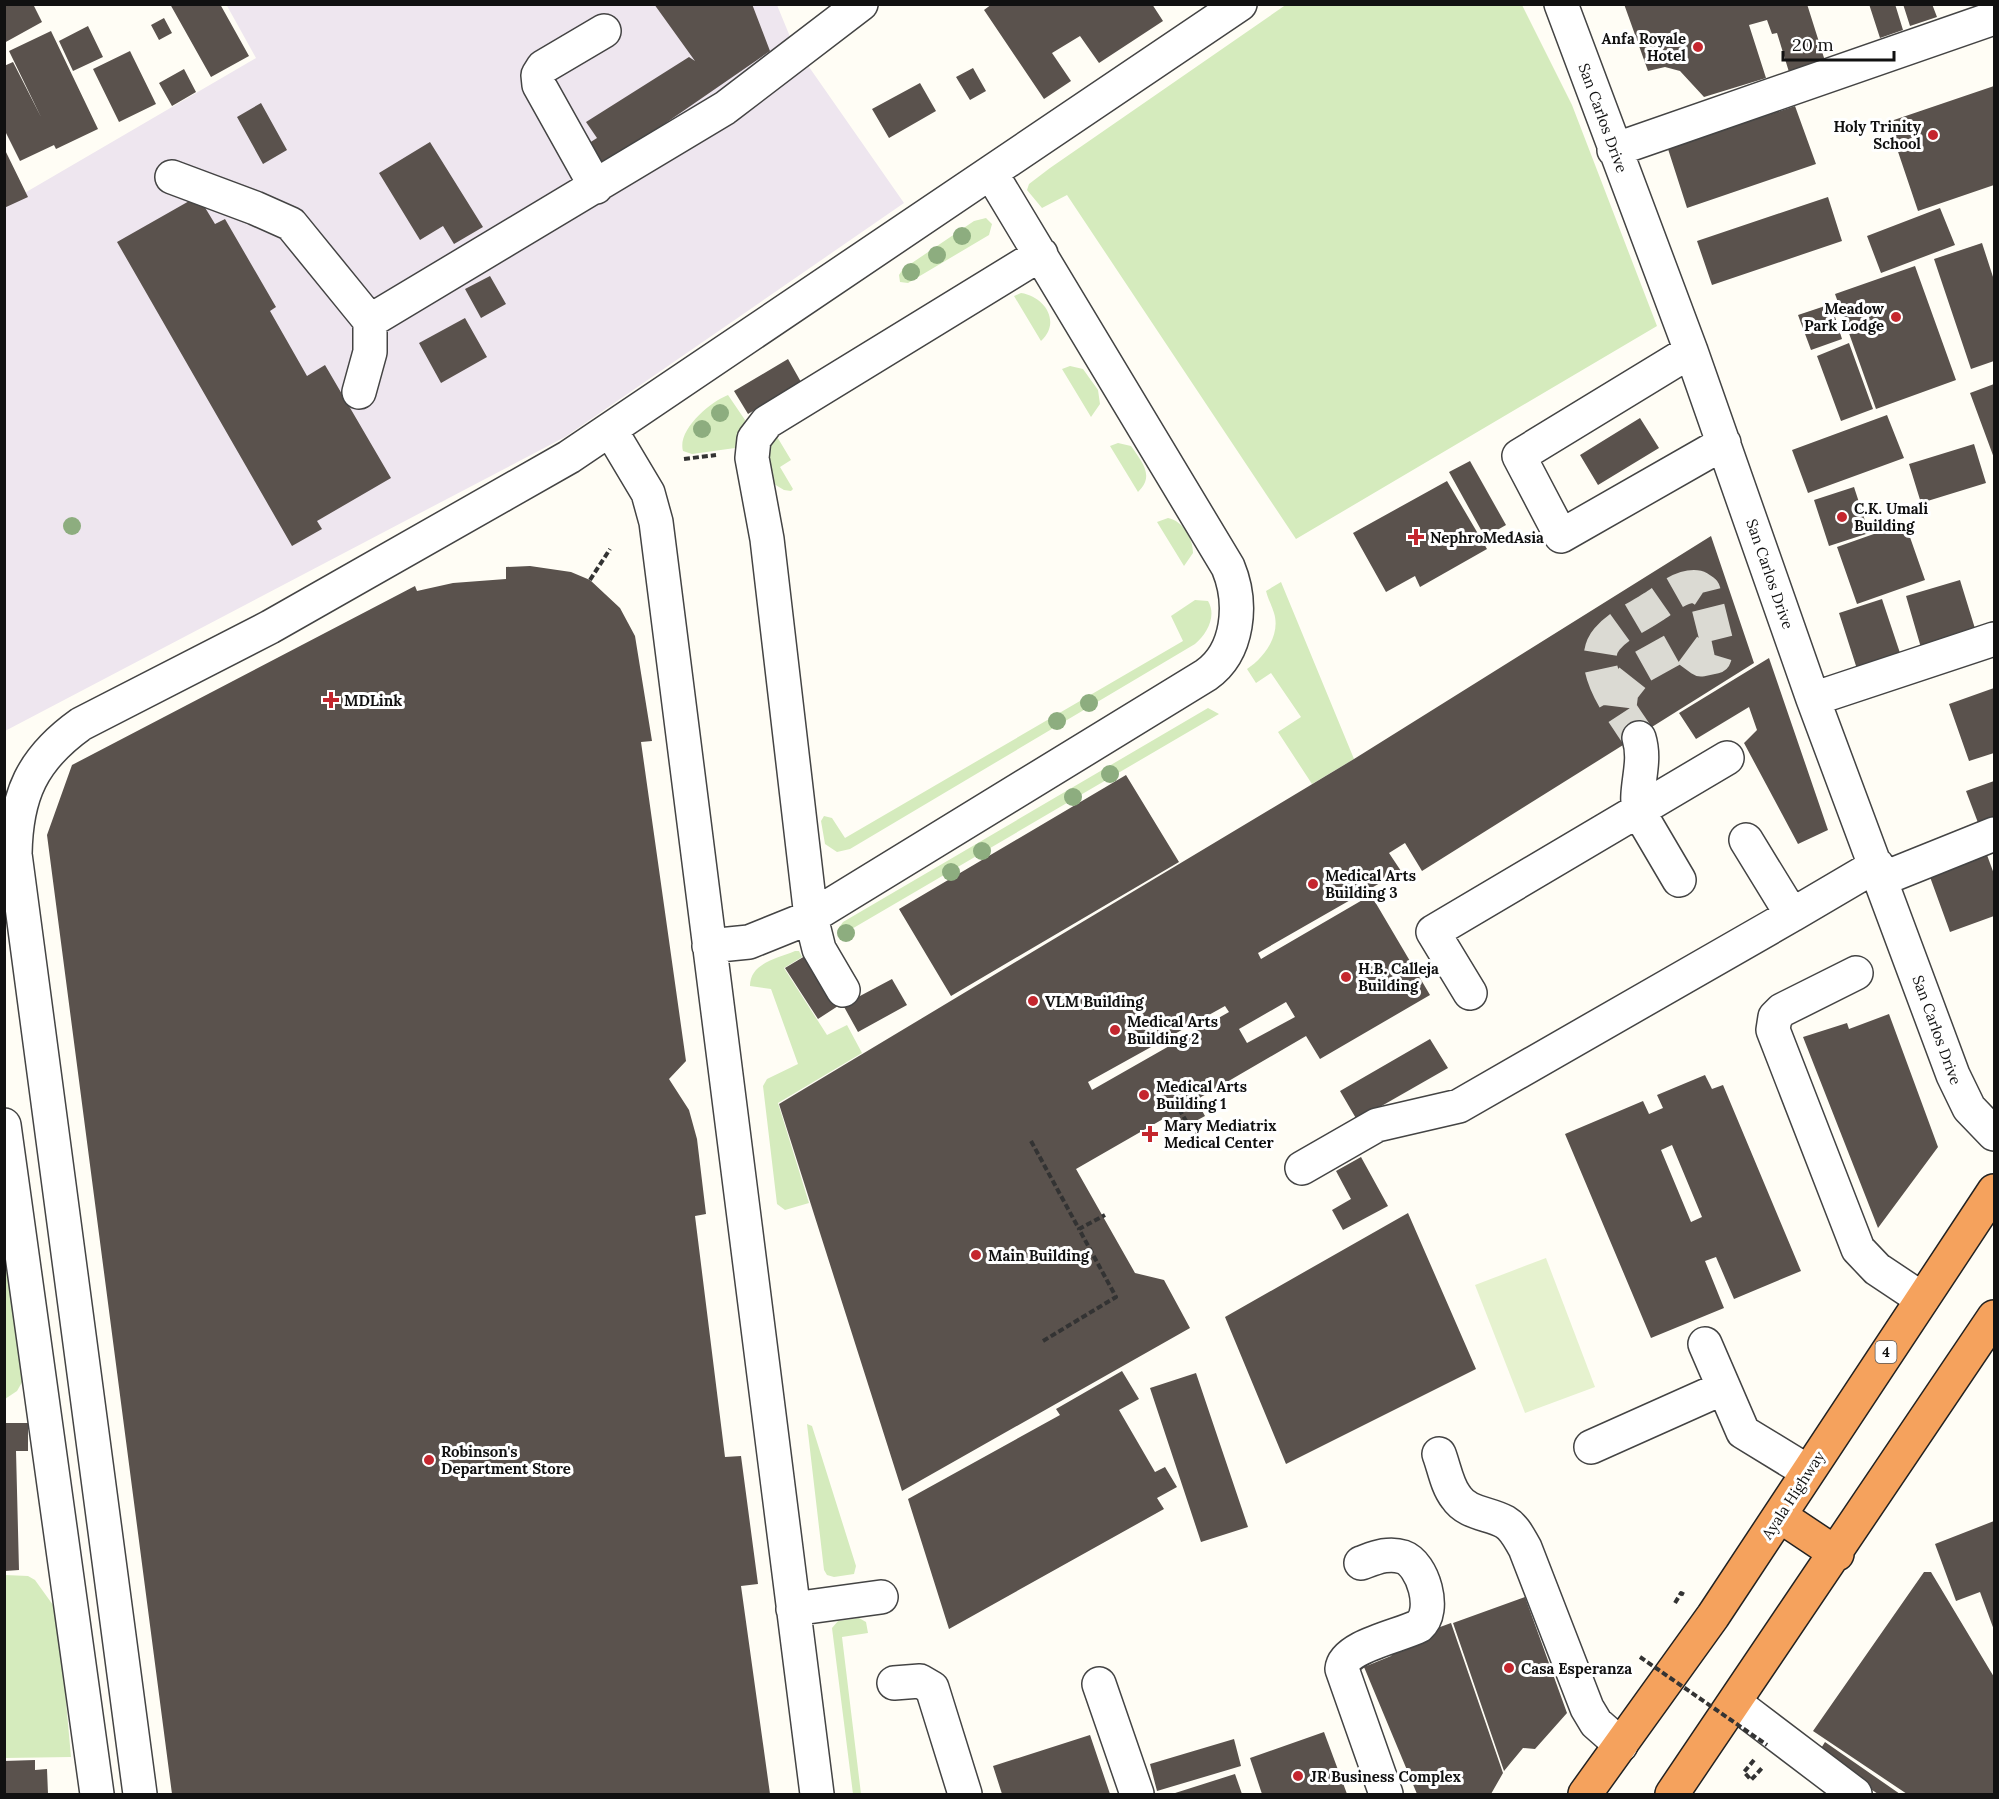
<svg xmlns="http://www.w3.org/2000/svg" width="1999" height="1799" font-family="Lora,serif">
<rect width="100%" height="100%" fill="#fffdf5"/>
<path fill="#eee6ef" d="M 226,4 L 777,5 L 793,44 L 904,203 L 565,437 L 5,731 L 4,205 L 256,58 Z"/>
<path fill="#d5ebbd" d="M 1287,4 L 1522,5 L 1572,105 L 1657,326 L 1296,539 L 1067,195 L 1042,208 L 1027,190 L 1029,184 L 1050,168 Z
M 986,218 L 992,224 L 989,235 L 908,283 L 900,282 L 899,275 L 903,269 L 974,221 Z
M 1021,293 C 1046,297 1061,323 1041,341 L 1014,296 Z
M 1070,366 L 1083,369 L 1098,390 L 1100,404 L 1091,417 L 1062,369 Z
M 728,395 L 745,420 L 740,445 L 735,448 L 692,454 L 683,451 C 677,430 710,402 728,395 Z
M 776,435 L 791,460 L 780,467 L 793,489 L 791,491 L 784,490 L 769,481 L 764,447 Z
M 1118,443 L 1131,446 C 1142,462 1155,476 1138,492 L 1110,446 Z
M 1168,518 C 1183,521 1193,538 1193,553 L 1184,566 L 1157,522 Z
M 1281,582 L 1354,759 L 1312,784 L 1278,732 L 1301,717 L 1271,673 L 1256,683 L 1247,669 C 1264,658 1281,635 1274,613 C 1272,606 1268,599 1266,591 Z
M 1195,600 L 1208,601 C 1217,616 1207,634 1195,644 L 850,849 L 837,852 L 825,844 L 821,821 L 824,816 L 832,818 L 845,838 L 1183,641 L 1171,616 Z
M 1208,708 L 1219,714 L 838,937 L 838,929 L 843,922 Z
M 795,951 L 799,951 L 802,957 L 784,968 L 827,1035 L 847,1025 L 862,1053 L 778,1103 L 809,1203 L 785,1210 L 777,1204 L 763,1086 L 767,1079 L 798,1064 L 771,989 L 750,986 C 750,963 776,959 795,951 Z
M 4,1229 L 25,1377 L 17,1391 L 5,1399 Z
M 807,1424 L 812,1426 L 856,1566 L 854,1574 L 834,1577 L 827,1575 L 824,1570 Z
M 5,1575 L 28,1576 L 35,1580 L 58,1612 L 71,1757 L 5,1758 Z
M 859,1618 L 866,1622 L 868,1633 L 842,1637 L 861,1794 L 853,1794 L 832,1628 L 838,1621 Z"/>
<path fill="#e6f2cf" d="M 1546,1258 L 1595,1387 L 1525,1413 L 1475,1285 Z"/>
<path fill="#5a524d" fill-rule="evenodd" d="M 4,4 L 33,4 L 42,22 L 4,43 Z
M 170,4 L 220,4 L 249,56 L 211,77 Z
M 654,4 L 752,4 L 770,51 L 602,167 L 586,145 L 597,138 L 586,122 L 689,57 L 695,61 Z
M 992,4 L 1152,4 L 1163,21 L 1099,63 L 1080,36 L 1052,53 L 1071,81 L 1044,99 L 984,10 Z
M 1624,4 L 1807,4 L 1825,61 L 1789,72 L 1777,33 L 1772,34 L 1767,20 L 1749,25 L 1766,78 L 1704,97 L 1680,71 L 1665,67 L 1648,71 Z
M 1869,4 L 1895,4 L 1903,30 L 1880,38 Z
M 1903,4 L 1932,4 L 1937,17 L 1910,26 Z
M 164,18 L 172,33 L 159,40 L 151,25 Z
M 88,26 L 103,57 L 73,71 L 59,41 Z
M 51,31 L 98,129 L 56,149 L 54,145 L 20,161 L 4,129 L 4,66 L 13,62 L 41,117 L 9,51 Z
M 130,51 L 156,104 L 119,122 L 93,69 Z
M 973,68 L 986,91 L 970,100 L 956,77 Z
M 184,69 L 196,92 L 172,106 L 159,83 Z
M 920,83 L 936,111 L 889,138 L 872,109 Z
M 1994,86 L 1994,185 L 1918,211 L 1888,122 Z
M 261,103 L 287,150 L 263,164 L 237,117 Z
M 1795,106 L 1816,164 L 1687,208 L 1668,149 Z
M 430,142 L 483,227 L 454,244 L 443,226 L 420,240 L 379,173 Z
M 4,148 L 28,197 L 4,208 Z
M 198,196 L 215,224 L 225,219 L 276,307 L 270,311 L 307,376 L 325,365 L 391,478 L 317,521 L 322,529 L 292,546 L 117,242 Z
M 1828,197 L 1842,241 L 1712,285 L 1697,241 Z
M 1940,208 L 1955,245 L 1881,273 L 1867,236 Z
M 1982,243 L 1994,280 L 1994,361 L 1971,369 L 1934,259 Z
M 1915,266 L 1956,380 L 1876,409 L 1835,294 Z
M 490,276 L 506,304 L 481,318 L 465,289 Z
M 1831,304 L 1842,339 L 1811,350 L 1798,315 Z
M 465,318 L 487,357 L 441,383 L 419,343 Z
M 1849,343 L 1873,409 L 1841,421 L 1817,356 Z
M 788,359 L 801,382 L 748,414 L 734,391 Z
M 1994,384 L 1994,458 L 1970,393 Z
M 1887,415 L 1904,458 L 1808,493 L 1792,450 Z
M 1640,418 L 1659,448 L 1598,485 L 1580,455 Z
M 1974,444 L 1986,483 L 1921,503 L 1909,464 Z
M 1470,461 L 1506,525 L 1485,537 L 1449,472 Z
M 1447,481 L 1487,549 L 1420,587 L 1415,576 L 1386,592 L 1353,533 Z
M 1854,487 L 1869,533 L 1829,546 L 1814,500 Z
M 1905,523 L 1925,580 L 1857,604 L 1837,547 Z
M 1711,536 L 1754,663 L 1422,871 L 1405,843 L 1389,853 L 1401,871 L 1258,953 L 1261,959 L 1371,895 L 1430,995 L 1320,1059 L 1306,1036 L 1196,1100 L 1205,1116 L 1172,1134 L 1163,1119 L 1076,1169 L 1135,1273 L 1164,1280 L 1190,1328 L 902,1491 L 779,1104 L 1354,759 ZM 1286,1002 L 1295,1017 L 1247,1043 L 1239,1029 ZM 1225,1006 L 1229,1012 L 1092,1090 L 1088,1082 Z
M 530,566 L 571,572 L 590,580 L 620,608 L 635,636 L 652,741 L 641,742 L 686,1061 L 669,1079 L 689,1110 L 697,1139 L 706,1214 L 695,1216 L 725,1457 L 741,1456 L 758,1584 L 741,1586 L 770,1794 L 172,1794 L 47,835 L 72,765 L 415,586 L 417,591 L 453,583 L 506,579 L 506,567 Z
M 1960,580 L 1977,635 L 1922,651 L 1906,596 Z
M 1882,599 L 1901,656 L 1857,669 L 1839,613 Z
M 1769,658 L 1828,830 L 1798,844 L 1744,743 L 1757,730 L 1749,707 L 1696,739 L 1679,713 Z
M 1994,688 L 1994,753 L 1969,761 L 1949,704 Z
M 1126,775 L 1179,862 L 951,996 L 899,909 Z
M 1994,781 L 1994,823 L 1980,828 L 1966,791 Z
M 1987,855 L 1994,874 L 1994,916 L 1950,932 L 1930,877 Z
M 805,956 L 838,1006 L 818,1019 L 785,968 Z
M 892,979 L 907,1005 L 858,1032 L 843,1005 Z
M 1889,1014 L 1938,1147 L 1878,1228 L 1803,1037 L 1847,1023 L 1849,1029 Z
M 1430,1039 L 1448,1068 L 1357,1120 L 1340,1091 Z
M 1705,1075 L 1712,1089 L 1723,1085 L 1801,1271 L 1734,1299 L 1716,1257 L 1705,1261 L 1724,1308 L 1651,1338 L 1565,1134 L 1643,1101 L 1649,1114 L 1663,1108 L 1657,1095 ZM 1672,1145 L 1702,1217 L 1691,1222 L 1661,1150 Z
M 1361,1157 L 1388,1206 L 1343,1230 L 1332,1210 L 1351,1199 L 1336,1171 Z
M 1408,1213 L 1476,1369 L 1286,1464 L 1225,1317 Z
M 1122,1371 L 1139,1399 L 1119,1410 L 1155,1472 L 1165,1467 L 1177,1487 L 1157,1498 L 1164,1509 L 949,1629 L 908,1499 L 1060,1415 L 1056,1409 Z
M 1196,1373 L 1248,1527 L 1201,1542 L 1150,1388 Z
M 5,1423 L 28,1423 L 28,1451 L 16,1451 L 19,1570 L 5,1571 Z
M 1994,1521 L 1994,1630 L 1980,1592 L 1956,1601 L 1935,1544 Z
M 1924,1572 L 1931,1572 L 1994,1677 L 1994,1794 L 1907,1794 L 1813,1731 Z
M 1525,1597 L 1567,1713 L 1535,1749 L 1523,1748 L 1504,1771 L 1453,1623 Z
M 1451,1623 L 1503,1773 L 1491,1794 L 1417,1794 L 1364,1667 L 1391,1656 L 1402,1641 Z
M 1324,1732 L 1347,1794 L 1262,1794 L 1250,1758 Z
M 1090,1735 L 1110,1794 L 1002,1794 L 993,1766 Z
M 1234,1739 L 1241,1766 L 1157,1791 L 1150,1764 Z
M 1825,1742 L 1900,1794 L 1878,1794 L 1818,1753 Z
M 35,1760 L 35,1770 L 47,1769 L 48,1794 L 4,1794 L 4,1761 Z
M 1235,1774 L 1242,1794 L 1172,1794 Z"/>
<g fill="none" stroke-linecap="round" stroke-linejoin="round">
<path stroke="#dbdad3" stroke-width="33" stroke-dasharray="33 16" stroke-linecap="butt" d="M 1620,707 L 1622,691 L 1640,668 L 1674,649 L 1686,649 L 1701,660 L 1715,657 L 1718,647 L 1704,591 L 1698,587 C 1682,584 1666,599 1653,607 C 1638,617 1619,625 1607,639 C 1584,666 1624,714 1639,738"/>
<g stroke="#444" stroke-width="36">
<path id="minor" d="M 1561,4 L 1691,351 L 1813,699 L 1953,1075 L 1969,1108 L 1994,1134
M 1614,150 L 1994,18
M 172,177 L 255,208 L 291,224 L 370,321 L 370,352 L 359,392
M 596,187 L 539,85 L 538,75 L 543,67 L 604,31
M 370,321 L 725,108 L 861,4
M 1691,351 L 1519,456 L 1561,536 L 1724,443
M 611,431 L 648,493 L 656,522 L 817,1794
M 1813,699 L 1994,639
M 1639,738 C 1647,764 1634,787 1639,812 L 1679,880
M 1746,840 L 1792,915 L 1877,865
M 1882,879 L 1994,834
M 709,946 L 749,942 L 811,917 L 1206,675 C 1239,652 1243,603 1228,567 L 991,173
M 1856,973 L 1782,1010 L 1775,1017 L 1773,1030 L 1858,1249 L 1877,1269 L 1922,1299
M 843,990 L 819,949 L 811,917 L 767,539 L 752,458 L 754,439 L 767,422 L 1041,254
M 1470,993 L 1433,932 L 1727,758
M 4,1125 L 97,1794
M 1302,1168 L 1377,1125 L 1459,1106 L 1792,915
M 1705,1344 L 1743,1432 L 1807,1471
M 1591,1447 L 1723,1388
M 1439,1454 C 1444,1467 1447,1486 1456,1497 C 1467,1514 1489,1513 1505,1522 C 1515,1528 1519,1538 1525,1548 L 1587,1708 L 1596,1723 L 1621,1745
M 1361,1563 C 1375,1558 1388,1552 1403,1557 C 1423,1564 1437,1611 1419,1626 C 1400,1636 1344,1646 1342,1669 L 1386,1794
M 793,1609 L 881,1597
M 894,1683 L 920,1681 L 932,1688 L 965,1794
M 1099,1684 L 1137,1794
M 1735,1703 L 1855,1794
M 140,1794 L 15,854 C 16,795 32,759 81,724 L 270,627 L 569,457 L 1240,4"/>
</g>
<g stroke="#222" stroke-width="36">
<path id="highway" d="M 1780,1516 L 1837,1554
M 1585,1794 L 1713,1616 L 1994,1191
M 1672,1794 L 1994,1317"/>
</g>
<path stroke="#333" stroke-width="4" stroke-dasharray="6 3" stroke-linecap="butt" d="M 684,459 L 716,455
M 590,580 L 610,549
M 1179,1109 L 1198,1141
M 1031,1141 L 1079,1229
M 1043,1341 L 1116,1297 L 1079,1229 L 1105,1215
M 1675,1603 L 1681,1593 L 1685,1595
M 1754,1760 L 1744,1772 L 1751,1780 L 1762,1768"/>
<use href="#minor" stroke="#fff" stroke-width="33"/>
<use href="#highway" stroke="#f5a25d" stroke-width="33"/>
<path stroke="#333" stroke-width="4" stroke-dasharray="6 3" stroke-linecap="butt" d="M 1640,1657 L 1767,1745"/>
</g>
<g fill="#8dad7f">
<circle cx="962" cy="236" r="9"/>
<circle cx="937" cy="255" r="9"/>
<circle cx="911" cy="272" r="9"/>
<circle cx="720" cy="413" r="9"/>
<circle cx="702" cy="429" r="9"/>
<circle cx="72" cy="526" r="9"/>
<circle cx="1089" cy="703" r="9"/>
<circle cx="1057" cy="721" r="9"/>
<circle cx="1110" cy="774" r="9"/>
<circle cx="1073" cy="797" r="9"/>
<circle cx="982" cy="851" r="9"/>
<circle cx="951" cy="872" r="9"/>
<circle cx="846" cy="933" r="9"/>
</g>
<g fill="#c4262e" stroke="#fff" stroke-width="2">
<circle cx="1698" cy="47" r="6"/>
<circle cx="1933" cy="135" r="6"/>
<circle cx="1896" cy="317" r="6"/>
<circle cx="1842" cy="517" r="6"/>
<path d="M1413 528h6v6h6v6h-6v6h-6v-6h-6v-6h6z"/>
<path d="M328 691h6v6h6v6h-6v6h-6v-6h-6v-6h6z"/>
<circle cx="1313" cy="884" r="6"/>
<circle cx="1346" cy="977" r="6"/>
<circle cx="1033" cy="1001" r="6"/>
<circle cx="1115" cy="1030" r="6"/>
<circle cx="1144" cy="1095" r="6"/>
<path d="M1147 1125h6v6h6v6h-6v6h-6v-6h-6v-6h6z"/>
<circle cx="976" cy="1255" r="6"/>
<circle cx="429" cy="1460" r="6"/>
<circle cx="1509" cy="1668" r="6"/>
<circle cx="1298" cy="1776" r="6"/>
</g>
<g text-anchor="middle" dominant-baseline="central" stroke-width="6" stroke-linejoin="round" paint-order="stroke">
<rect fill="#fff" stroke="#585858" stroke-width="1.5" x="1875.5" y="1341" width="21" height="22" rx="4.5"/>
<g font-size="14" font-weight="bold" fill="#111">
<text x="1886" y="1352">4</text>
</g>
<g font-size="15" font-weight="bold" fill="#111" stroke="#fff" text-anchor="start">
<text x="1686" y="38" text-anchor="end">Anfa Royale<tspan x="1686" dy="17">Hotel</tspan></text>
<text x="1921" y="126" text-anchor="end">Holy Trinity<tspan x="1921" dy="17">School</tspan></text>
<text x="1884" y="308" text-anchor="end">Meadow<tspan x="1884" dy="17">Park Lodge</tspan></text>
<text x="1854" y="508">C.K. Umali<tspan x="1854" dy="17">Building</tspan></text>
<text x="1430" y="537">NephroMedAsia</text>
<text x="344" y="700">MDLink</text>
<text x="1325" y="875">Medical Arts<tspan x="1325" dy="17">Building 3</tspan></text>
<text x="1358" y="968">H.B. Calleja<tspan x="1358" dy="17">Building</tspan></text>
<text x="1045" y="1001">VLM Building</text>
<text x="1127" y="1021">Medical Arts<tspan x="1127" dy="17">Building 2</tspan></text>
<text x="1156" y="1086">Medical Arts<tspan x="1156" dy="17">Building 1</tspan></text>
<text x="1164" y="1125">Mary Mediatrix<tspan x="1164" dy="17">Medical Center</tspan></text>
<text x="988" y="1255">Main Building</text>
<text x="441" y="1451">Robinson's<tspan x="441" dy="17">Department Store</tspan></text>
<text x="1521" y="1668">Casa Esperanza</text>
<text x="1310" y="1776">JR Business Complex</text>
</g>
<g font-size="15" fill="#111" stroke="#fff">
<text transform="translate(1603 118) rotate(70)">San Carlos Drive</text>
<text transform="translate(1770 574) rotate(71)">San Carlos Drive</text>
<text transform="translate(1937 1030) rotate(70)">San Carlos Drive</text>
<text transform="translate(1793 1495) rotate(-57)">Ayala Highway</text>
</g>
</g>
<rect width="1999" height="1799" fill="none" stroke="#111111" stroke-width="12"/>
<path d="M1783 51v9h111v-9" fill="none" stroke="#111111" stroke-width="3"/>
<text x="1792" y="51" font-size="18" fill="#111111" stroke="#ffffff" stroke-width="4.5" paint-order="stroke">20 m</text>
</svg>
